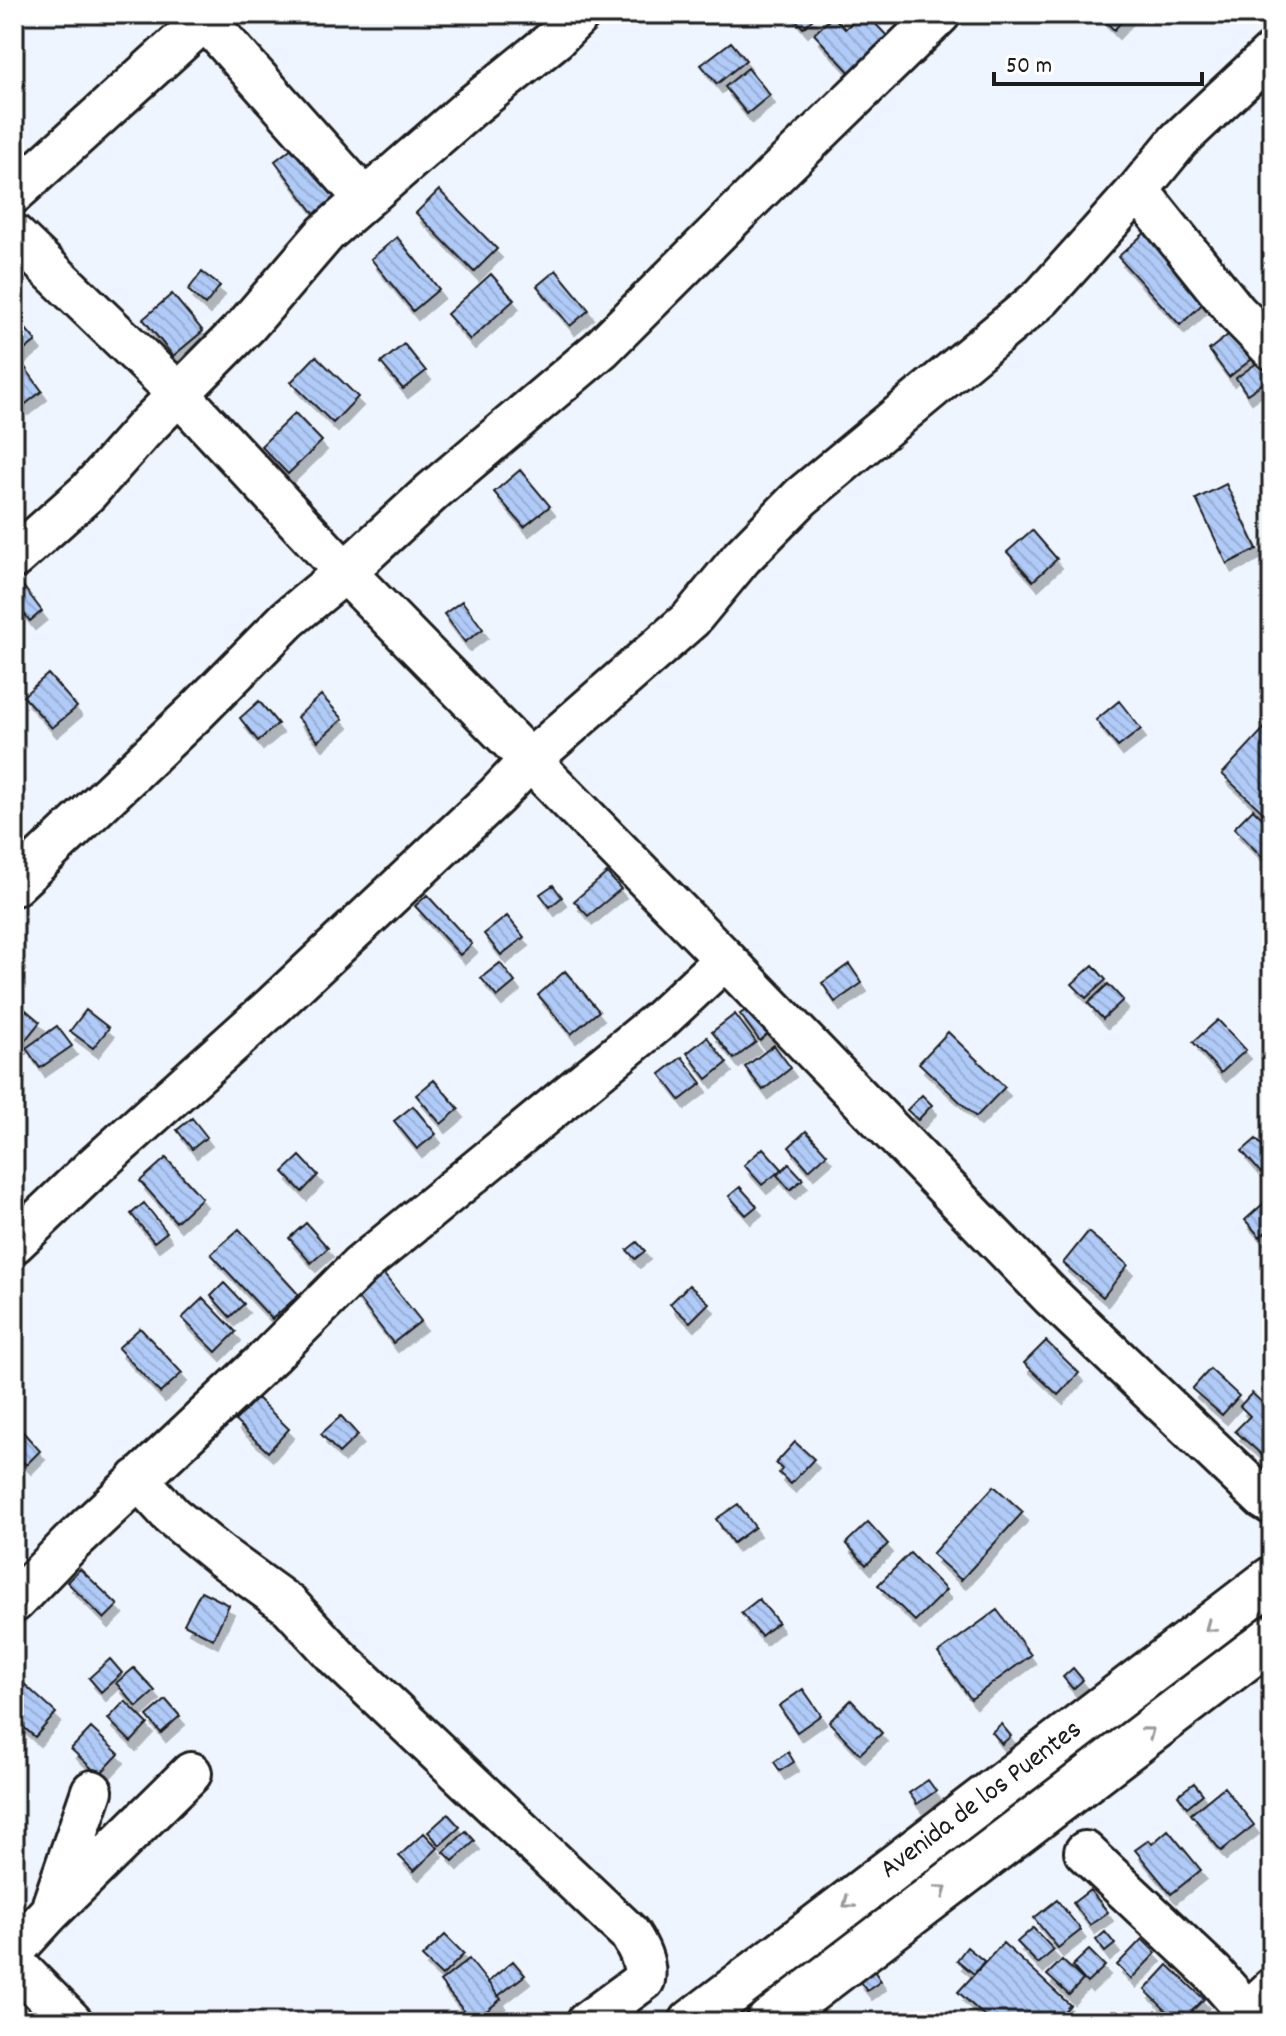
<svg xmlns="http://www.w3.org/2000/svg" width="1286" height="2036" font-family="Dekko,sans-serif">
<defs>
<pattern id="building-back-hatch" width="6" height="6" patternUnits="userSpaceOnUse" patternTransform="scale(2)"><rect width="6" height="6" fill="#b0cbf8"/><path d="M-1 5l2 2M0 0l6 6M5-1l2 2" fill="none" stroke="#97aed4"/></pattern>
<filter id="shadow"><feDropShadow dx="5" dy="9" stdDeviation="0" flood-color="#0004"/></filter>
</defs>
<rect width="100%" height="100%" fill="#eff5fe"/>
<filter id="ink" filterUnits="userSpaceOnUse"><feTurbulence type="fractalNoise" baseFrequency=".0125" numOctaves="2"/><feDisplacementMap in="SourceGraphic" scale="16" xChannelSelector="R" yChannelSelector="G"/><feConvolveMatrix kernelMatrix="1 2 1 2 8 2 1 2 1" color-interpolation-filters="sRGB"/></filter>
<g filter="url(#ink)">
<path fill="url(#building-back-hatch)" stroke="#1c1c1c" stroke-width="2" filter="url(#shadow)" d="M 791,14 L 810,14 L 814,18 L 803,28 Z
M 861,14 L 866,14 L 891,40 L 853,76 L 814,34 L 833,16 L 845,29 Z
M 1098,14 L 1129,14 L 1114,30 Z
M 731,42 L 746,60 L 717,84 L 701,65 Z
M 748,68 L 770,95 L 747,114 L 725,87 Z
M 306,137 L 347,193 L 316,216 L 275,161 Z
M 439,190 L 497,249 L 474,272 L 416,213 Z
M 1149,229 L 1211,296 L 1180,325 L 1118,257 Z
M 397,237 L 439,289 L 413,311 L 371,259 Z
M 556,270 L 589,310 L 570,326 L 537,286 Z
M 202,272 L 220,286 L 205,305 L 188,290 Z
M 491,274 L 514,300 L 470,340 L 447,314 Z
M 172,294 L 203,331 L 173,356 L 143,319 Z
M 20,322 L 36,341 L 18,355 L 14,350 L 14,327 Z
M 1237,328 L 1257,355 L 1229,377 L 1209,350 Z
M 404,344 L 426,371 L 403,389 L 381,363 Z
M 1268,355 L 1272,362 L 1272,377 L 1247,394 L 1236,378 Z
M 316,356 L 358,397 L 333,423 L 291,382 Z
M 24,366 L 42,391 L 23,406 L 14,394 L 14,373 Z
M 295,413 L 322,441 L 288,474 L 261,446 Z
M 520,470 L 550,506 L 524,527 L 494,492 Z
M 1226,484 L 1257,549 L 1227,564 L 1196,499 Z
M 1032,530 L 1057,559 L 1033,581 L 1007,552 Z
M 23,586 L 42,611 L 30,621 L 14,601 L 14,594 Z
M 462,601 L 483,629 L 465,642 L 444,614 Z
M 48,674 L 77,707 L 52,728 L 23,696 Z
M 321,695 L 343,719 L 318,741 L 297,717 Z
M 259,701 L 278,724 L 258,741 L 240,718 Z
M 1119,701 L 1141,729 L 1118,747 L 1096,720 Z
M 1271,721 L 1272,774 L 1270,776 L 1272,778 L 1272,821 L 1222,774 Z
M 1253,809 L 1272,828 L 1272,851 L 1264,859 L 1234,828 Z
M 607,873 L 621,889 L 588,916 L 574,901 Z
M 553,885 L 562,897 L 550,907 L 540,894 Z
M 427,895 L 472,944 L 460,955 L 415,906 Z
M 507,916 L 524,937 L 501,955 L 484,934 Z
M 500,963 L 515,982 L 497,997 L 481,978 Z
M 849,964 L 862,983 L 835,1002 L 822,983 Z
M 1093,965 L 1106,980 L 1086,998 L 1072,984 Z
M 565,971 L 599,1011 L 571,1034 L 538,995 Z
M 1108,984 L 1123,1000 L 1103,1019 L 1088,1003 Z
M 14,1000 L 40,1022 L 19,1048 L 14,1043 Z
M 749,1008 L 769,1033 L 760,1041 L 740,1014 Z
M 86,1010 L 109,1028 L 93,1048 L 70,1031 Z
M 735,1014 L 756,1042 L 734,1059 L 712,1032 Z
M 1218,1020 L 1246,1050 L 1221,1073 L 1193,1042 Z
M 57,1026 L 72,1046 L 40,1068 L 26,1048 Z
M 948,1032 L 1005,1087 L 976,1117 L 919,1063 Z
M 707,1037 L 727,1063 L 707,1079 L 687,1053 Z
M 774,1045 L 791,1068 L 763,1090 L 745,1067 Z
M 682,1057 L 702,1083 L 680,1100 L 660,1074 Z
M 434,1080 L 459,1109 L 441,1124 L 416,1095 Z
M 922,1095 L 932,1105 L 918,1120 L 907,1110 Z
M 413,1106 L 436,1134 L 417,1149 L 394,1121 Z
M 192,1118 L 207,1137 L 192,1149 L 177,1130 Z
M 806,1131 L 827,1154 L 809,1170 L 789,1147 Z
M 1256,1139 L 1272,1156 L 1272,1162 L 1261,1173 L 1242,1151 Z
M 763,1148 L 782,1169 L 762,1185 L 744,1165 Z
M 300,1156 L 318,1175 L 302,1192 L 283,1172 Z
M 166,1158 L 202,1198 L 176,1222 L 140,1181 Z
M 789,1164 L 803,1179 L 790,1190 L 777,1175 Z
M 740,1187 L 757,1206 L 746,1215 L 729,1196 Z
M 144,1203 L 167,1232 L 154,1242 L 131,1214 Z
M 1264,1203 L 1272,1212 L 1272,1226 L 1260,1237 L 1245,1220 Z
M 306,1223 L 328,1248 L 311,1263 L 289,1238 Z
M 239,1229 L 299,1295 L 272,1319 L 211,1254 Z
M 1088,1232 L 1128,1265 L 1103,1297 L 1063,1263 Z
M 637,1242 L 645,1251 L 635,1259 L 627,1250 Z
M 374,1262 L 421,1321 L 393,1343 L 347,1284 Z
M 224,1283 L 244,1304 L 230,1317 L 211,1296 Z
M 689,1285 L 709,1303 L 690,1322 L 670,1304 Z
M 203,1298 L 236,1332 L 216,1352 L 182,1318 Z
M 140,1328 L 182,1373 L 160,1393 L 118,1348 Z
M 1046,1341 L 1079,1373 L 1058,1395 L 1024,1363 Z
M 1210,1369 L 1239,1396 L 1222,1415 L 1192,1389 Z
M 1252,1393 L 1272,1412 L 1272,1464 L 1235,1431 L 1250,1416 L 1240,1406 Z
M 257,1398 L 289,1429 L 268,1452 L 235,1421 Z
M 341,1416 L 358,1435 L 339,1453 L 321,1434 Z
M 23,1432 L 40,1451 L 26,1465 L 14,1452 L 14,1441 Z
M 795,1442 L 814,1459 L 791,1484 L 779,1473 L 782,1469 L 776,1463 Z
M 994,1486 L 1023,1512 L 961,1580 L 932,1554 Z
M 738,1504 L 755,1527 L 733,1543 L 716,1519 Z
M 868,1522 L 888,1544 L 866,1565 L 846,1543 Z
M 910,1553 L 946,1590 L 915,1621 L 878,1585 Z
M 80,1569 L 118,1605 L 104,1619 L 67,1582 Z
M 201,1591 L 229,1605 L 213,1639 L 184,1624 Z
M 759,1599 L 778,1622 L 761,1636 L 741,1613 Z
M 997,1610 L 1031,1655 L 971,1699 L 938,1653 Z
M 110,1659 L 122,1673 L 101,1692 L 89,1678 Z
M 134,1668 L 155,1691 L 137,1707 L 116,1683 Z
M 1073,1668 L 1083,1680 L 1073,1689 L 1063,1677 Z
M 22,1682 L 56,1713 L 35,1737 L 14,1719 L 14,1691 Z
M 803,1689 L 821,1715 L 797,1732 L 779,1706 Z
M 166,1700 L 180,1716 L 161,1733 L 147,1716 Z
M 851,1700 L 882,1733 L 860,1754 L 829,1722 Z
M 125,1701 L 148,1724 L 131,1742 L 108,1719 Z
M 1001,1724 L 1011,1736 L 1002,1744 L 992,1732 Z
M 91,1728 L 119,1754 L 99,1775 L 71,1749 Z
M 788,1752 L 794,1762 L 780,1771 L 774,1762 Z
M 928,1780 L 936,1791 L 917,1804 L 909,1793 Z
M 1194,1783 L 1203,1794 L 1187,1807 L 1178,1795 Z
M 1224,1787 L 1254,1825 L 1221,1851 L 1191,1814 Z
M 448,1814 L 460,1827 L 440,1845 L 428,1832 Z
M 1168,1830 L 1201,1870 L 1171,1894 L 1135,1850 L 1149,1840 L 1152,1844 Z
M 466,1831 L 475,1841 L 453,1861 L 444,1852 Z
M 424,1833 L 438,1848 L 414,1871 L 399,1856 Z
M 1090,1890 L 1108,1912 L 1090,1925 L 1073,1903 Z
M 1057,1900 L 1081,1930 L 1058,1948 L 1034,1918 Z
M 1033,1928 L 1054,1950 L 1038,1964 L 1017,1942 Z
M 1105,1932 L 1115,1944 L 1105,1952 L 1096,1940 Z
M 445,1935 L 464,1954 L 442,1976 L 422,1957 Z
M 1142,1939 L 1156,1953 L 1131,1979 L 1117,1965 Z
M 1003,1943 L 1070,2005 L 1054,2022 L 991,2022 L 958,1992 Z
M 967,1947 L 984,1961 L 974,1974 L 957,1960 Z
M 1089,1950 L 1105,1966 L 1087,1983 L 1072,1966 Z
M 469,1959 L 501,1999 L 473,2022 L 440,1982 Z
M 1062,1960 L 1083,1980 L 1069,1995 L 1047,1975 Z
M 513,1961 L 525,1975 L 498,1996 L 488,1982 Z
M 1168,1965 L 1204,1999 L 1181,2022 L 1178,2022 L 1145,1990 Z
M 872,1968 L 881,1981 L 867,1991 L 857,1978 Z"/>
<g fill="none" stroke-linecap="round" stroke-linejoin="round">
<g stroke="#1c1c1c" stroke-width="46">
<path id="minor" d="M 1138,190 L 1236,312 L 1272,349
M 14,193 L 199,25 L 208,23 L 365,199
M 14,235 L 179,394 L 345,572 L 725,959 L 1051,1296 L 1264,1499 L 1272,1504
M 14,558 L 88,492 L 144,429 L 247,325 L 326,233 L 472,106 L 555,39 L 580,14
M 14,885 L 198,710 L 288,619 L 345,572 L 433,491 L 601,349 L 776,174 L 940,14
M 14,1243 L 94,1167 L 274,1005 L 497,795 L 530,760 L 691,619 L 742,557 L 801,497 L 1042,297 L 1138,190 L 1179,140 L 1272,53
M 138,1479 L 172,1516 L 221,1556 L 290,1606 L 337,1657 L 629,1933 C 638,1947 647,1963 644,1980 L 587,2022
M 14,1602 L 71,1543 L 271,1355 L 360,1266 L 660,1020 L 725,959
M 1085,1852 L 1213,1973 L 1256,2022
M 53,1904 L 92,1791
M 14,1951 L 50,1912 L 191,1773
M 14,1963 L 72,2022
M 1237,2022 L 1272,1989"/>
</g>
<g stroke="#1c1c1c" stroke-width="50">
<path id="major" d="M 692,2022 L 1272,1579
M 769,2022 L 1272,1638"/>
</g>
<use href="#minor" stroke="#fff" stroke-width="40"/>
<use href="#major" stroke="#fff" stroke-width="44"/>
</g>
<defs><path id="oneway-chevron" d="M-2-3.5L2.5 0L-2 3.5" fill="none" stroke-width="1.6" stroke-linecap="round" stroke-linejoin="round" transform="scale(2)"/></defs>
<g stroke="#999">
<use href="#oneway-chevron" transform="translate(1210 1627) rotate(143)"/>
<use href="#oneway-chevron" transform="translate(1149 1732) rotate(-37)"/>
<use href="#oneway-chevron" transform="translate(942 1890) rotate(-37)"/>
<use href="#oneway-chevron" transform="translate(848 1903) rotate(143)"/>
</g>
</g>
<g text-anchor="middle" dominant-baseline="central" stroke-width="6" stroke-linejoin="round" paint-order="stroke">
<g font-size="28" fill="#1c1c1c" stroke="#fff">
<text transform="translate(982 1801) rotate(-37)">Avenida de los Puentes</text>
</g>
</g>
<rect width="1286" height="2036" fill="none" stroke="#fff" stroke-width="48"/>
<rect x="24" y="24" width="1238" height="1988" fill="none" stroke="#1c1c1c" stroke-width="3" filter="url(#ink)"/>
<path d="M994 72v12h208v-12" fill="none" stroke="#1c1c1c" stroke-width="4"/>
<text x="1006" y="72" font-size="24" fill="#1c1c1c" stroke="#ffffff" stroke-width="6" paint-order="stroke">50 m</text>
</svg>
